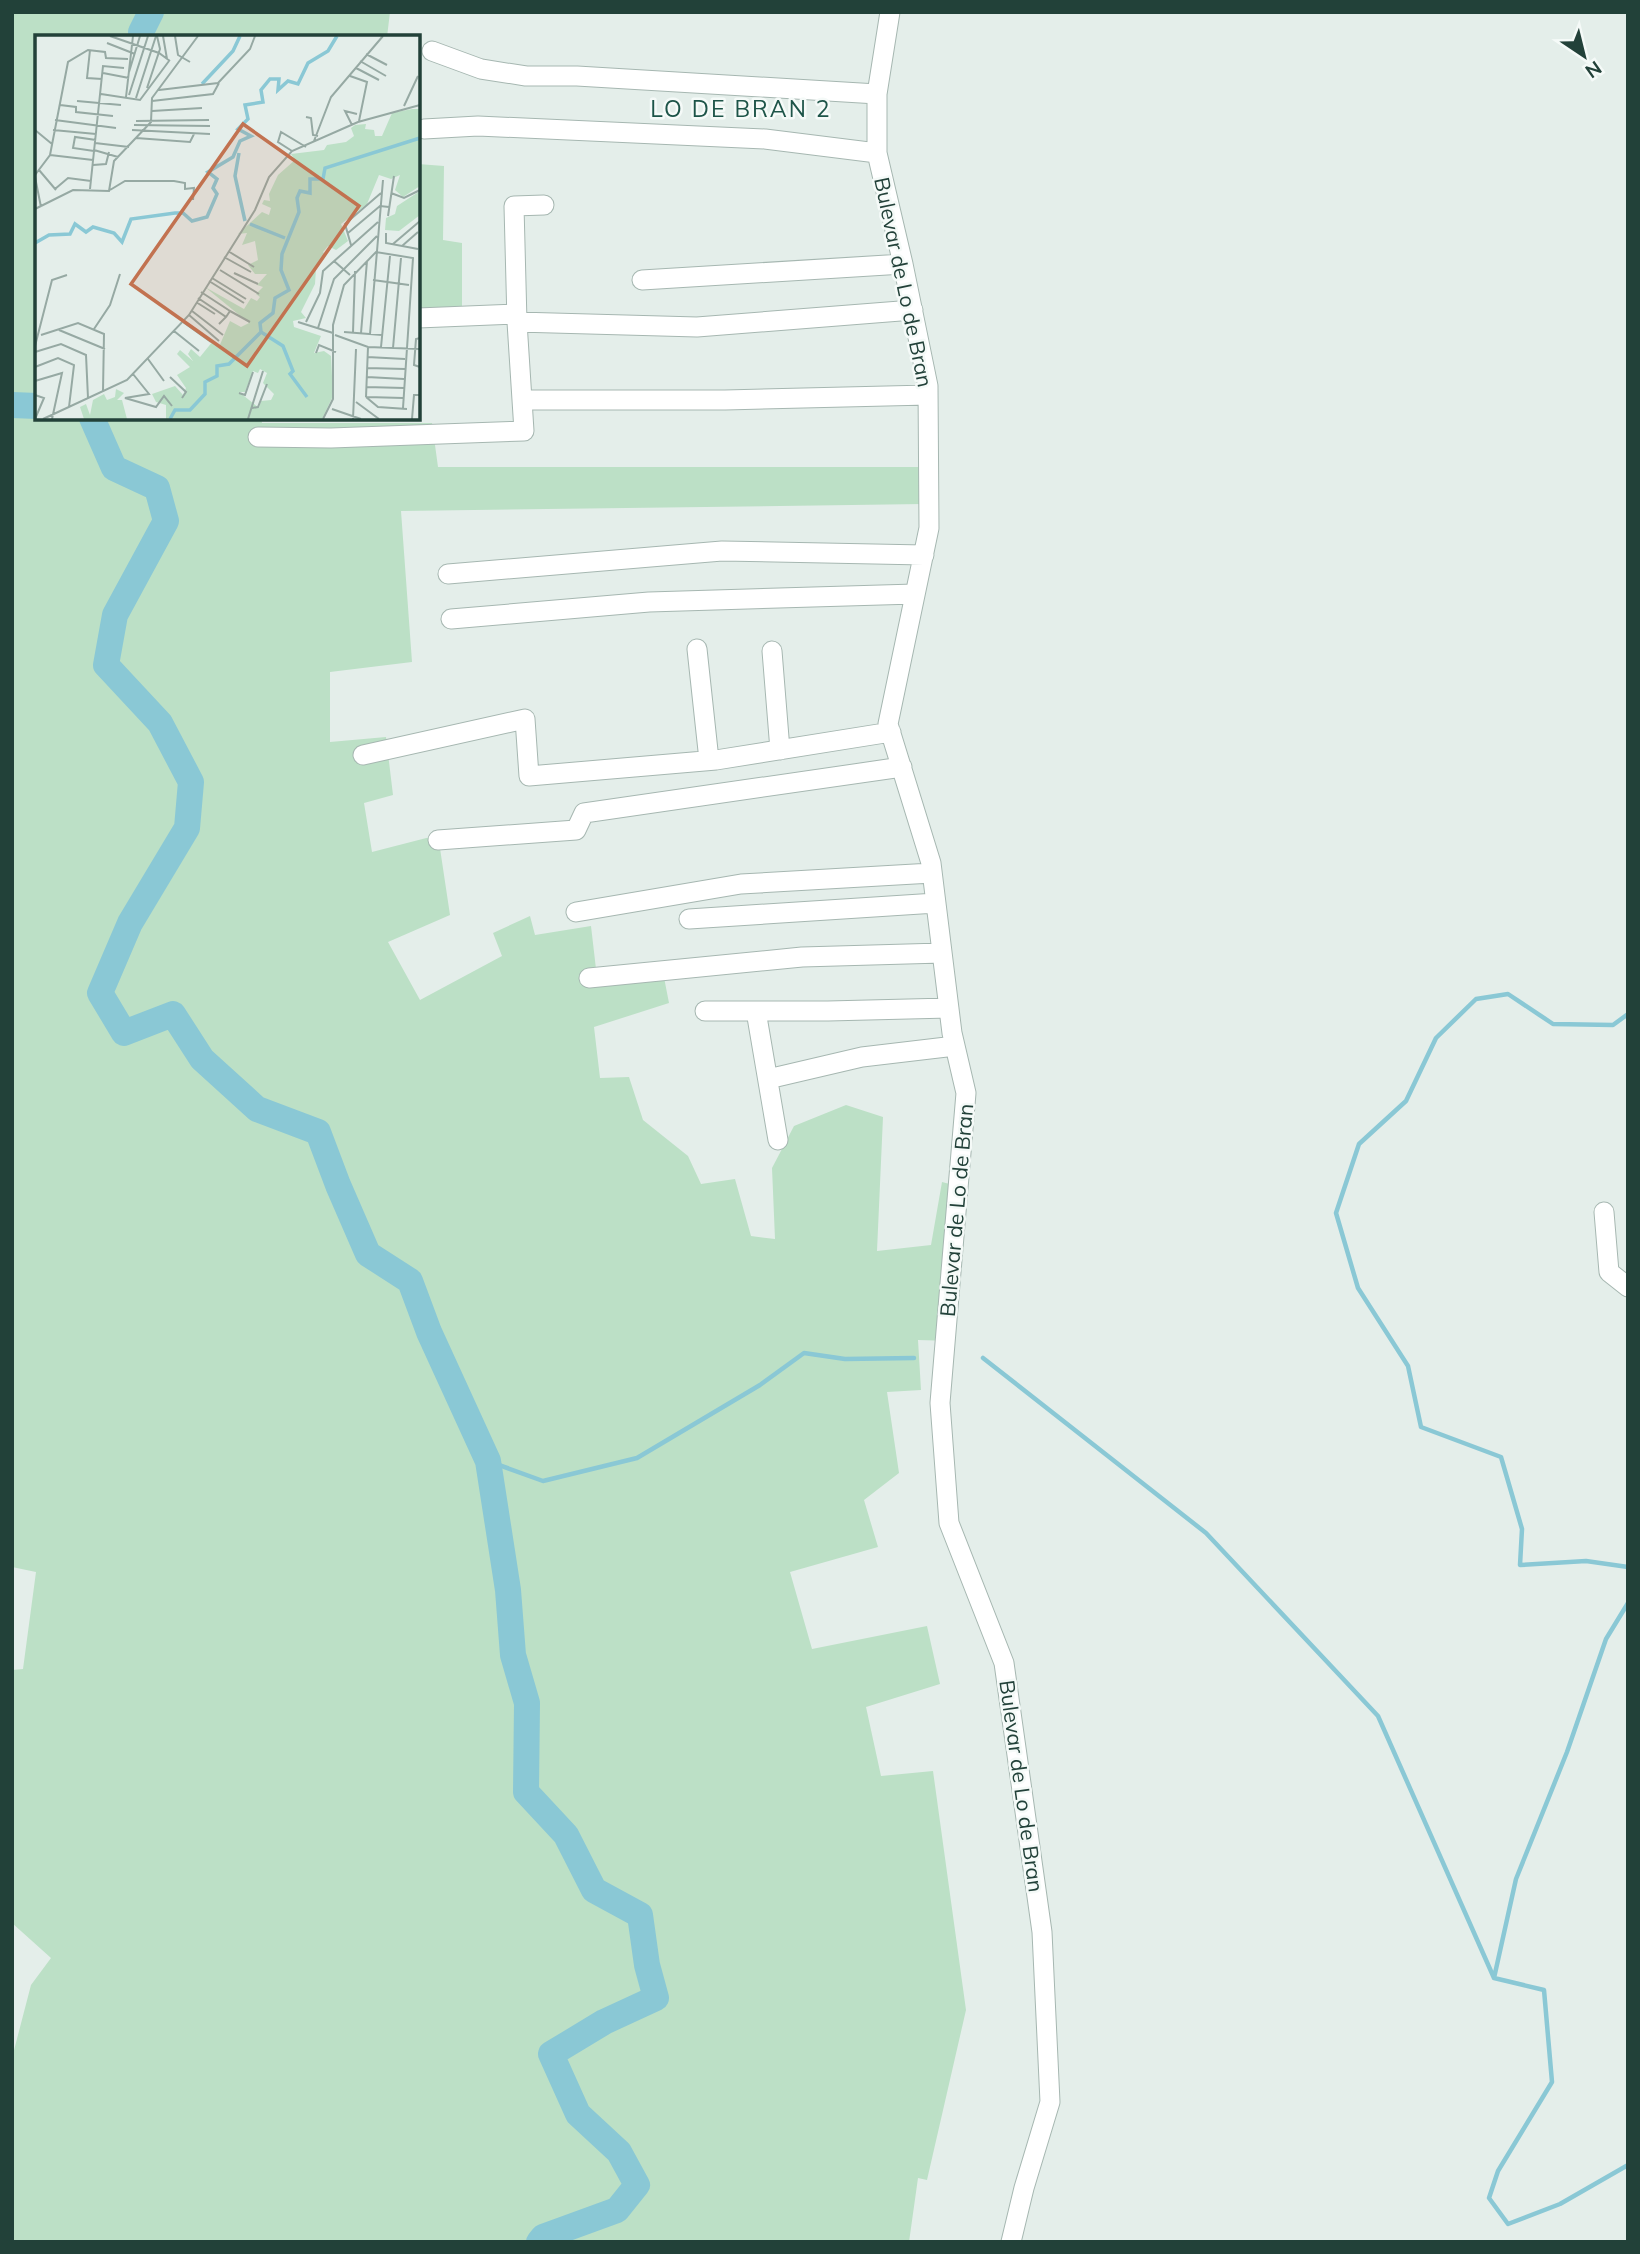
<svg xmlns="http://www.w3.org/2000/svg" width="1640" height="2254" font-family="Mulish,sans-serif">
<rect width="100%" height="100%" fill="#e4eeea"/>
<path fill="#bce0c6" d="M 12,12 L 390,12 L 387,37 L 37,37 L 37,418 L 261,418 L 262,423 L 432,423 L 438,467 L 926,467 L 923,504 L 401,511 L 412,662 L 330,672 L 330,742 L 386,737 L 393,795 L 364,803 L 372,852 L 438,835 L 450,915 L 388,942 L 420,1000 L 502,956 L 493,933 L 530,916 L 535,935 L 591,926 L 596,969 L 661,962 L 669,1003 L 594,1027 L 600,1078 L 629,1077 L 643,1120 L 688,1156 L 701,1184 L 735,1179 L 751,1236 L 775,1239 L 772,1168 L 794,1126 L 846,1105 L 883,1117 L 877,1251 L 931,1245 L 942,1182 L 965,1188 L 952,1341 L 918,1340 L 921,1390 L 887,1392 L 899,1473 L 864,1500 L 878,1547 L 790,1572 L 812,1649 L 927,1626 L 940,1684 L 866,1707 L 881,1776 L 933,1771 L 966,2010 L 927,2180 L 918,2178 L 909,2242 L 12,2242 L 12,2058 L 31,1985 L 51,1958 L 12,1923 L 12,1670 L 23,1669 L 36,1572 L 12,1567 Z
M 418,164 L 444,166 L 443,240 L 462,243 L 462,309 L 418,312 Z"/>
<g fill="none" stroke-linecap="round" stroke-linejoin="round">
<path stroke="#8ac8d5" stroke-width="4.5" d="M 1628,1014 L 1613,1025 L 1553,1024 L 1508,994 L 1476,999 L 1436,1038 L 1406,1101 L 1359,1144 L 1336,1213 L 1358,1288 L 1408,1366 L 1421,1427 L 1501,1457 L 1522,1529 L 1520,1565 L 1586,1561 L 1628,1567
M 983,1358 L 1206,1533 L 1378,1716 L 1494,1978
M 488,1461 L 543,1481 L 637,1458 L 760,1385 L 804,1353 L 845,1359 L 914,1358
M 1628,1603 L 1606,1639 L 1567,1752 L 1516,1879 L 1494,1978 L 1544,1990 L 1552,2082 L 1498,2171 L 1489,2198 L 1508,2224 L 1560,2204 L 1628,2165"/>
<path stroke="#8ac8d5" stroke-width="26" d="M 142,37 L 141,32 L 151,12
M 12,405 L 37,406
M 92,418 L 114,468 L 157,488 L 166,521 L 115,615 L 106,665 L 160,723 L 191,782 L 187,828 L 130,923 L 100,993 L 124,1033 L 173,1014 L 202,1059 L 257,1109 L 318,1132 L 338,1185 L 368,1254 L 410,1281 L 429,1332 L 488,1461 L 508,1590 L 513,1655 L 527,1703 L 526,1792 L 566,1835 L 594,1890 L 640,1915 L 647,1965 L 656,1998 L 604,2022 L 551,2054 L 578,2114 L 619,2152 L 637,2185 L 617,2210 L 543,2237 L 539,2242"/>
<g stroke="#a6b7b1" stroke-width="21">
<path id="minor" d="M 890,12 L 877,94 L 877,153 L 903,264 L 928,386 L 929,528 L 888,724 L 931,863 L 952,1033 L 966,1093 L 940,1403 L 949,1523 L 1004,1663 L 1042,1932 L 1050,2102 L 1024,2188 L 1011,2242
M 432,51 L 481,69 L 526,76 L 577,76 L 877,94
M 424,129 L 478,126 L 765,139 L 877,153
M 544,205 L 514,206 L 517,322 L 697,327 L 913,310
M 642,280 L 903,264
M 418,318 L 517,314
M 517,322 L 522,400 L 725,400 L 928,395
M 258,437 L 331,438 L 524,431 L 522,400
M 448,574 L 722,551 L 924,555
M 451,619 L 649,602 L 915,594
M 697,649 L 709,760
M 772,651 L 780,750
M 363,755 L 525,719 L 529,776 L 716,760 L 891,732
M 438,840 L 576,830 L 584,813 L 902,767
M 576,912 L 741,884 L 932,873
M 689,919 L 936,903
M 589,978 L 802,957 L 942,953
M 705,1011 L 828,1011 L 949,1008
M 756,1011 L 778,1140
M 768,1079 L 862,1057 L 955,1046
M 1604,1212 L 1609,1272 L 1628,1287"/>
</g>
<use href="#minor" stroke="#fff" stroke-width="19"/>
</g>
<g text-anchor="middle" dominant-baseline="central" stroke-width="5" stroke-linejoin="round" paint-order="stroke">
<g font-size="21" fill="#224139" stroke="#f5faf8">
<text transform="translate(904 282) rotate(78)">Bulevar de Lo de Bran</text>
<text transform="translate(956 1210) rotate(-85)">Bulevar de Lo de Bran</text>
<text transform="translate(1022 1786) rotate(82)">Bulevar de Lo de Bran</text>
</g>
<g font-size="23" letter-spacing="2" fill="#1d5448" stroke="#f5faf8">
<text x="741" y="108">LO DE BRAN 2</text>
</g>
</g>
<g transform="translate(35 35)">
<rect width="385" height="385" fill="#e4eeea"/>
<path d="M 377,74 L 385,74 L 385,151 L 368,162 L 360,155 L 365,140 L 356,144 L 344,140 L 332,169 L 306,189 L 313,206 L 301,215 L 293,211 L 288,217 L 291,221 L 281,234 L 280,249 L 266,277 L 271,283 L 258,286 L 259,292 L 286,301 L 279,318 L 289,316 L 296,321 L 298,361 L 287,384 L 131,384 L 131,370 L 121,367 L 117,359 L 140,351 L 148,360 L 151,353 L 142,340 L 155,332 L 142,319 L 145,315 L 158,326 L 153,319 L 156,314 L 165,322 L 178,306 L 184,312 L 195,286 L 206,292 L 214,288 L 170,252 L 209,274 L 216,263 L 222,266 L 225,262 L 221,259 L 228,252 L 222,250 L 232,239 L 220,239 L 213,230 L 223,225 L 220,206 L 207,210 L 212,198 L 203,199 L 227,177 L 234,180 L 236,173 L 227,169 L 229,165 L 235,166 L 234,159 L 243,140 L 260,125 L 256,119 L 289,115 L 292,110 L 311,107 L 319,101 L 316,93 L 320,90 L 331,89 L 330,94 L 339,95 L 340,101 L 347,101 L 357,78 ZM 225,334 L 232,338 L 228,348 L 239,359 L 236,365 L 226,366 L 224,373 L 204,357 L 210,357 L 218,336 L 223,338 ZM 385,156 L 385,180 L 364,196 L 350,195 L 351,183 L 360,179 L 362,171 ZM 81,354 L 89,358 L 82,365 L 87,365 L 92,384 L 49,384 L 45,372 L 51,369 L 55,380 L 58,365 L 69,359 L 72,365 L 80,362 Z" fill="#bce0c6" fill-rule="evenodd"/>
<path fill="none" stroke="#8ac8d5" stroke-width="3.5" d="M 167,49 L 198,16 L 205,1M 204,118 L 200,141 L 210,186M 215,189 L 250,203M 0,208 L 14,200 L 35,199 L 40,189 L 51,197 L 58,192 L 79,198 L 87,207 L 96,184 L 140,178 L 148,178 L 157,186 L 172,182 L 182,159 L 178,153 L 182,144 L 173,137 L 198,122 L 205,106 L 216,101 L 203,94 L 213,84 L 210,70 L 228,67 L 226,55 L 235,44 L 244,44 L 243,55 L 253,46 L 263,49 L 273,28 L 293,16 L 302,1M 272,362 L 255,339 L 258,336 L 248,311 L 226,297 L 225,288 L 238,278 L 240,263 L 254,255 L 246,235 L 247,219 L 264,177 L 262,163 L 265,156 L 275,158 L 275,144 L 288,144 L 290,133 L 385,103M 135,384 L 140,375 L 155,375 L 170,359 L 170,347 L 182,341 L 182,331 L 194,329 L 226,297"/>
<path fill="none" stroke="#96a9a3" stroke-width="2" d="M 75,1 L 124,18 L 135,26M 128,1 L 132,24M 140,1 L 143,20 L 155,27M 72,8 L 100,19M 55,15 L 52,43 L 67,44M 331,19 L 352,30M 325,26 L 351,41M 321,33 L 344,45M 94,37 L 105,1M 68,38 L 94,43M 315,41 L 332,47 L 324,86M 112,53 L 125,14 L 122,1M 124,55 L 183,48 L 215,14 L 220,1M 66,59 L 105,65 L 134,26M 94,60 L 113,1M 91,62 L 98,1M 101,63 L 121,1M 42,66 L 86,70M 117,66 L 178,59 L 184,48M 25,70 L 41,72 L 41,77 L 78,81M 369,71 L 383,41M 117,76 L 167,73M 271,82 L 276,83 L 278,100 L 283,101M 20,85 L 81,93M 101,86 L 174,85M 99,90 L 175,91M 317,90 L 310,76 L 322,79M 0,95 L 17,109M 18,95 L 61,99M 97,95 L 175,99M 101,103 L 155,107 L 159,99M 279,106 L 296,62 L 348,1M 60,108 L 94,112M 59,115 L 83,122M 59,116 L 38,113 L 40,102 L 61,105M 257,116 L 243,107 L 246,97 L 271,112M 15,120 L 58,125M 58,130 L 71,129 L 74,117M 4,135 L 21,155M 0,140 L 15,120 L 33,27 L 53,15 L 70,17 L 71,23 L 93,24M 0,142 L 6,172M 20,154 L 33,143 L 56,146M 55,154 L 68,31 L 89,33M 75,155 L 90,146 L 139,146 L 150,148 L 150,154 L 159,153 L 158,165M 356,158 L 369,163 L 385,155M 0,174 L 38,155 L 74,156 L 79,126 L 116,87 L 117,63 L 163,1M 353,181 L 359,141M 313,198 L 345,171 L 354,172M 351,198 L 351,208 L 383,214M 358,209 L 385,186M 316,210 L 310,189 L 346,158M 367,211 L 383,197M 193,216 L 219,232M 189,222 L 216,237M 299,226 L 315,240M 185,235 L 224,259M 199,238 L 223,249M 177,243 L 211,264M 338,245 L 374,250M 174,246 L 209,268M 166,257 L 195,276 L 191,282M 163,263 L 191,282 L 184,289M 161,267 L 180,279M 157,276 L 188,300M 195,276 L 215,287M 154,280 L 184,306M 148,287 L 176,307M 263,287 L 298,298M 271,287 L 285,258 L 288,236 L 343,187M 283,293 L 299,244 L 342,201M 59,294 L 75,270 L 85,239M 24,295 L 70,314M 139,296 L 164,316M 309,297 L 347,300M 318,297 L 320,236M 326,298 L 332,226M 335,299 L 348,145M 6,300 L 43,288 L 69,299 L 68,356M 300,300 L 333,312 L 385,314M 385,303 L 381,304 L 379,330 L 385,332M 0,311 L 17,245 L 32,240M 346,312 L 355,221M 358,313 L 366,223M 0,317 L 26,309 L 51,320 L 53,363M 281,318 L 284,310 L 301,317M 332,322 L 370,324M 113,324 L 129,346M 0,332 L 23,323 L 39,330 L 34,372M 332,333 L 370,334M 98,339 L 114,359 L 90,363 L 121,372 L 129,361 L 137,371M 135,342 L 151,357 L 147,363M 332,342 L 369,344M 0,346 L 27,338 L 17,384M 331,352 L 369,353M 204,358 L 210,360 L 218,337M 0,360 L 9,363 L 0,384M 331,362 L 333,312M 331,362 L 343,372 L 372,374M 332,362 L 368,363M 321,367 L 344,384M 217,373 L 223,372 L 232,349M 297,374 L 326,384M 8,384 L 92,345 L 154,280 L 220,175 L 234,142 L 257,116 L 323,87 L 385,70M 213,384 L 228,336M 288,384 L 298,364 L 298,290 L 309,250 L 341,217 L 378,223 L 368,373M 318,384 L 321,314M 377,384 L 379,360 L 385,360"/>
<path fill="#c27250" fill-opacity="0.15" stroke="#c27250" stroke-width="3.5" d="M 208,89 L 324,171 L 212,331 L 96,249 Z"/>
<rect width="385" height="385" fill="none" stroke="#224139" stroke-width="3.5"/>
</g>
<rect width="1640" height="2254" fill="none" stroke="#224139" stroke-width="28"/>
<g transform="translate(1584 56) rotate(145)" stroke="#f5faf8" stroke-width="5" paint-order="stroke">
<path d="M0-5L12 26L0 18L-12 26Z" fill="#224139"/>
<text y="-10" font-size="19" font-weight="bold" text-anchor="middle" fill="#224139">N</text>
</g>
</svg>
